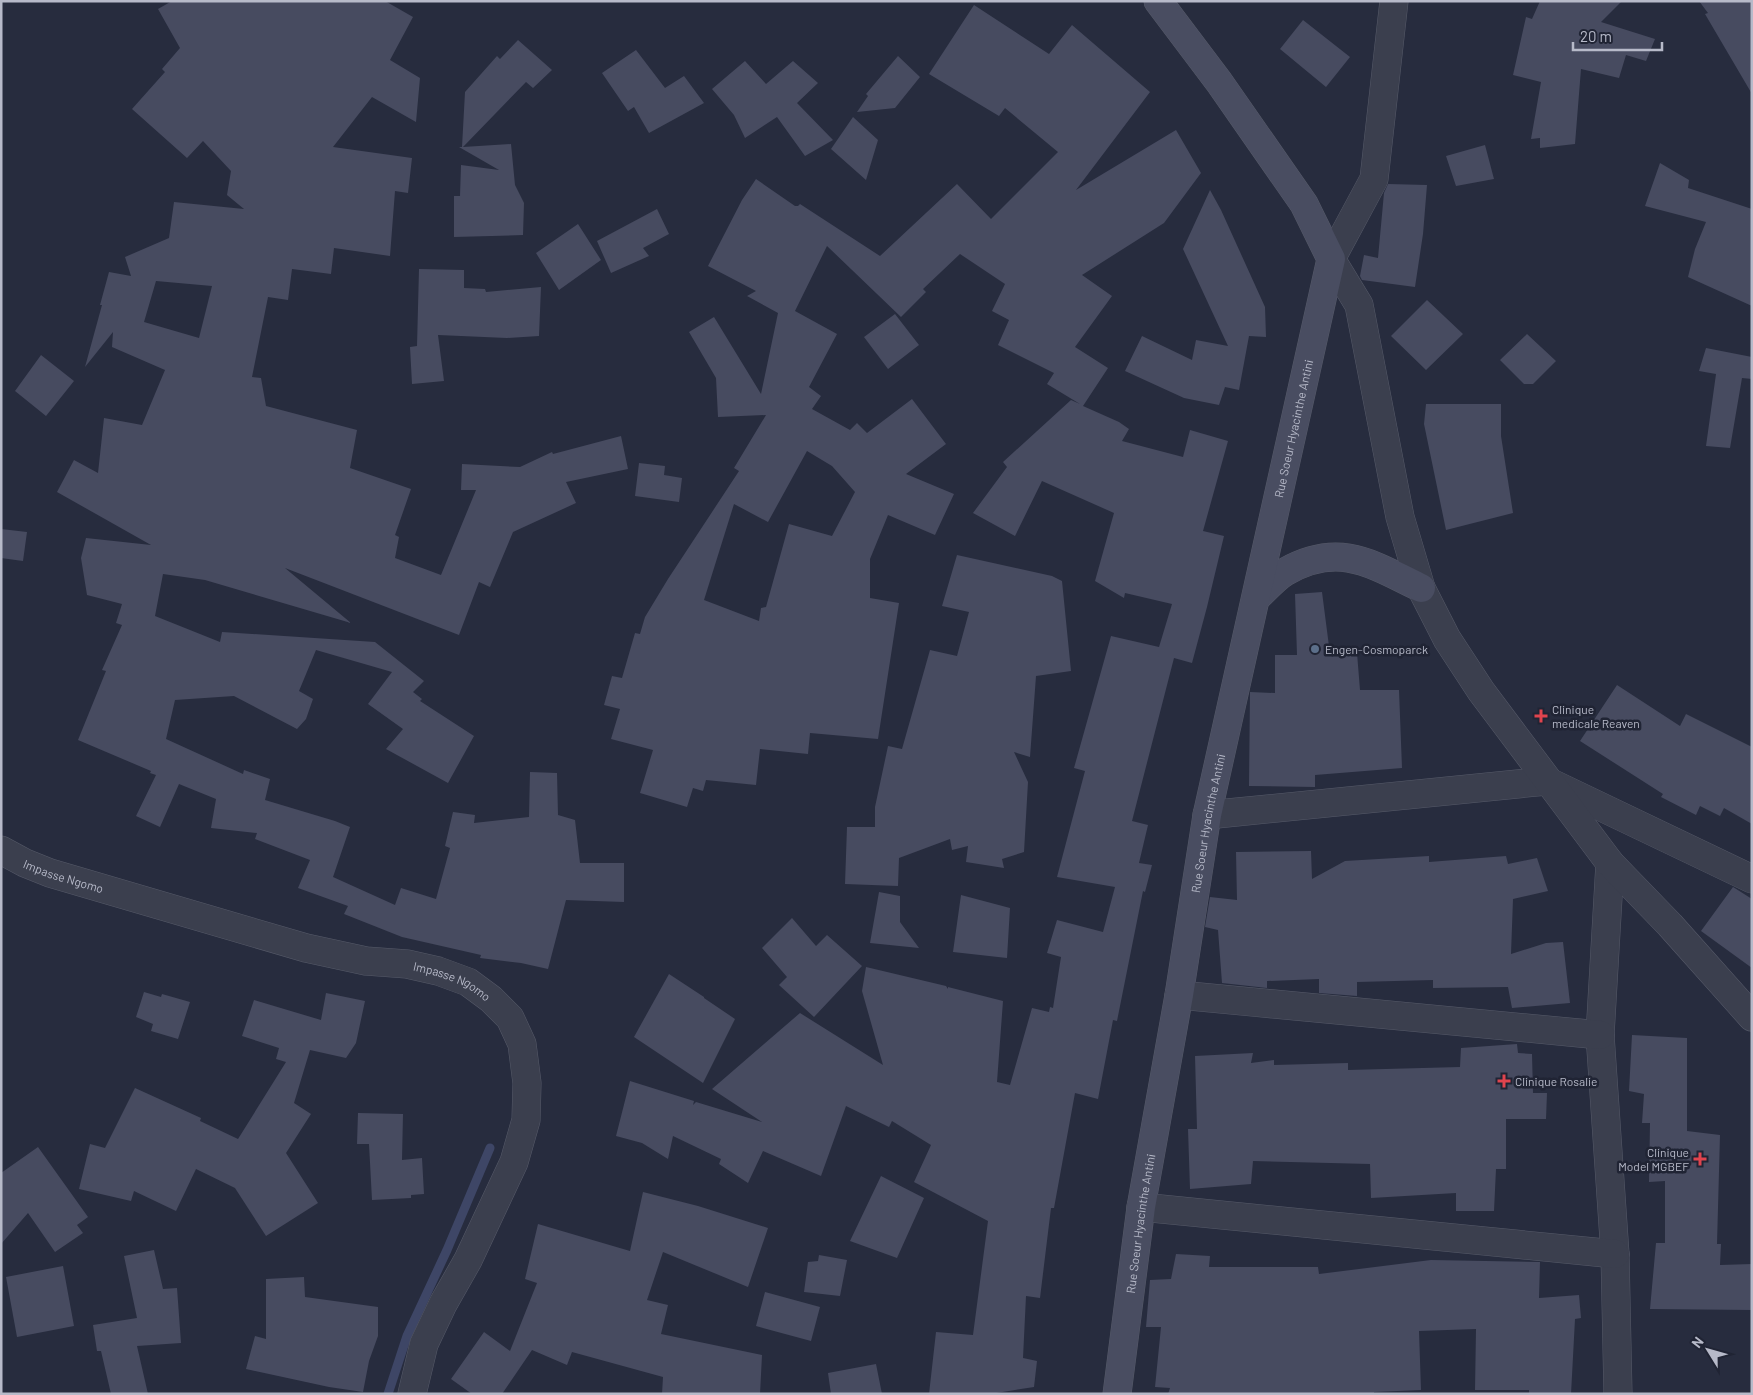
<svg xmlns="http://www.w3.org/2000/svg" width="1753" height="1395" font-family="Barlow,sans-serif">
<rect width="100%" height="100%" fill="#272c3e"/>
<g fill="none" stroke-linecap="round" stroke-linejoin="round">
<path stroke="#3e4666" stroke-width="9" d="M 388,1394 L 407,1336 L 447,1250 L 490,1148"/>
</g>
<path fill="#474b60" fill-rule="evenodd" d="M 172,1 L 385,1 L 413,17 L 390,60 L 420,78 L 416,122 L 372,97 L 333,147 L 412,158 L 408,193 L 395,191 L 390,256 L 334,248 L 331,274 L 292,269 L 288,300 L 268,297 L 252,377 L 261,378 L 266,406 L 357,430 L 350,468 L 411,489 L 395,535 L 399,537 L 395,558 L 441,575 L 476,490 L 461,490 L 462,464 L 520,467 L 552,452 L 553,454 L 621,436 L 628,469 L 566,482 L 576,503 L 513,532 L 490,587 L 479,582 L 459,635 L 285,568 L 351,623 L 205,580 L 163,574 L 155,616 L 220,642 L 222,632 L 375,642 L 424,681 L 413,692 L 422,699 L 420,701 L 474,736 L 448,783 L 386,749 L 403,729 L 368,704 L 392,672 L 316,650 L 299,691 L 313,699 L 306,719 L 297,729 L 234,696 L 175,700 L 166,739 L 243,774 L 244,770 L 270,779 L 265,800 L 335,821 L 350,827 L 333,877 L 395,905 L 401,888 L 436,899 L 450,848 L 445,846 L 453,812 L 475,815 L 474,823 L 529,817 L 530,772 L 557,773 L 558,815 L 575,820 L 580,863 L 624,863 L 624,902 L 566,900 L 548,969 L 521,963 L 480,958 L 481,955 L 402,937 L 344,914 L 348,906 L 298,888 L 310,860 L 255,839 L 257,833 L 211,828 L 216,799 L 179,784 L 160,827 L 136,816 L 156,775 L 150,773 L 151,771 L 78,740 L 106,671 L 102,670 L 122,625 L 116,623 L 122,604 L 87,595 L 81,558 L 86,538 L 151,545 L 57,492 L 74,460 L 98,473 L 104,418 L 142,425 L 165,370 L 112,347 L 113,332 L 85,367 L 102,305 L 100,305 L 109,272 L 131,276 L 125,257 L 169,238 L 174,202 L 244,209 L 227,195 L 231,171 L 203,141 L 187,158 L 132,109 L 165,72 L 162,69 L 180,48 L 158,9 ZM 156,281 L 212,286 L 199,338 L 144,322 Z
M 1540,1 L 1622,1 L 1601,22 L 1655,39 L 1646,61 L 1626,55 L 1619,78 L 1581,69 L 1575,144 L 1540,148 L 1540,138 L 1531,139 L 1541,82 L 1513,75 L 1526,17 L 1532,19 Z
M 1699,1 L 1752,1 L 1752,94 L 1705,14 L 1708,13 Z
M 974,5 L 1049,54 L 1072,25 L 1150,92 L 1076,190 L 1176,130 L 1201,173 L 1164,223 L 1082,275 L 1112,296 L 1075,347 L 1108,368 L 1083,406 L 1119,422 L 1129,429 L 1122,441 L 1183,457 L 1190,430 L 1228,441 L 1203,531 L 1224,536 L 1207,607 L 1192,663 L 1174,658 L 1132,821 L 1148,825 L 1139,863 L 1152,865 L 1145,892 L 1143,891 L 1117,1021 L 1113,1020 L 1098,1099 L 1075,1093 L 1054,1208 L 1051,1208 L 1040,1298 L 1026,1296 L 1023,1358 L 1037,1361 L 1034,1387 L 990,1394 L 929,1394 L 936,1332 L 973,1335 L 988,1221 L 914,1182 L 931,1145 L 892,1121 L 889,1127 L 846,1106 L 821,1176 L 763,1151 L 748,1183 L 719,1164 L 721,1159 L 673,1136 L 668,1159 L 642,1143 L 616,1136 L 630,1081 L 694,1101 L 693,1105 L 696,1102 L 762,1122 L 712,1089 L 800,1013 L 883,1065 L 862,991 L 866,967 L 946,986 L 948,989 L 948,987 L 1003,1001 L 997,1082 L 1010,1085 L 1032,1008 L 1049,1012 L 1050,1007 L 1053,1008 L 1061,957 L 1047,953 L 1057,920 L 1103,932 L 1115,887 L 1057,877 L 1085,771 L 1074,768 L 1111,636 L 1159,647 L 1172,604 L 1125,593 L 1124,598 L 1095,581 L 1114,513 L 1042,481 L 1015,536 L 973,513 L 1007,467 L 1003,462 L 1071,400 L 1080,404 L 1047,384 L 1054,373 L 998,345 L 1009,320 L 992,311 L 1005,284 L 960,254 L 923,289 L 926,292 L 901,317 L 827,246 L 795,311 L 837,334 L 809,387 L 821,396 L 812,409 L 850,430 L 857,423 L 867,433 L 912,399 L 946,444 L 906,474 L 954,494 L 935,535 L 888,515 L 870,559 L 870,598 L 899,603 L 878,739 L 810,733 L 808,754 L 760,749 L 756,785 L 706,780 L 703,791 L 693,788 L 687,807 L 640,793 L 653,750 L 611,739 L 620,709 L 604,705 L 612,676 L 622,678 L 635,633 L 640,634 L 645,617 L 668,579 L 739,471 L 734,468 L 766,415 L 718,417 L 716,378 L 689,332 L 714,317 L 761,394 L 778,313 L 747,296 L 756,291 L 708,266 L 742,200 L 756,179 L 795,206 L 798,206 L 800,204 L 880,256 L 957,184 L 991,219 L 1058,152 L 1005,108 L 999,116 L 929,74 ZM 807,451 L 832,466 L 855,492 L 832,536 L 789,524 L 766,607 L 761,608 L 759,621 L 704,600 L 734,504 L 768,522 Z
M 1303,20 L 1350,57 L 1326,87 L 1280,49 Z
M 518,40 L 552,70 L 533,88 L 526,82 L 463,147 L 511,144 L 515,185 L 524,203 L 523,235 L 454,237 L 454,196 L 460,196 L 461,165 L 499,170 L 459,147 L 462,147 L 465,92 L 497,56 L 500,59 Z
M 636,50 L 665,88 L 684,76 L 704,103 L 649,133 L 634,107 L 628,111 L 602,73 Z
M 898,56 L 920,77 L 895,108 L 857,112 L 868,96 L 866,94 Z
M 745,61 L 766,84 L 793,61 L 818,83 L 797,103 L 833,140 L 805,156 L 777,117 L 745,138 L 734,115 L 712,89 Z
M 853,117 L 878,140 L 866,180 L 831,149 Z
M 1485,145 L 1494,179 L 1456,186 L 1446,156 Z
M 1660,163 L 1689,180 L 1688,188 L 1752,209 L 1752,306 L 1688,277 L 1695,249 L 1706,222 L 1645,206 Z
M 1388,184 L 1427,185 L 1423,234 L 1415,287 L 1362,280 L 1360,276 L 1364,255 L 1378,258 L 1384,193 Z
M 1210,190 L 1221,210 L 1265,307 L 1266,337 L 1249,336 L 1239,390 L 1225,387 L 1219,405 L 1184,398 L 1125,371 L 1142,336 L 1192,360 L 1196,340 L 1228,346 L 1183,249 Z
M 657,209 L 669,234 L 643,248 L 649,256 L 611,273 L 597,241 Z
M 578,224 L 601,260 L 559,290 L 536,253 Z
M 419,269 L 464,270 L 464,288 L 485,289 L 486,292 L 541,287 L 539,336 L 507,338 L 438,335 L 444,381 L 412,384 L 410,347 L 417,346 Z
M 1427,300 L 1463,334 L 1426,370 L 1391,336 Z
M 895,314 L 919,345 L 888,369 L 864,337 Z
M 1527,334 L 1556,361 L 1533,384 L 1524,384 L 1500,360 Z
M 1706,348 L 1752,357 L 1752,379 L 1742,378 L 1730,448 L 1706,446 L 1716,374 L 1699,371 Z
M 41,355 L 74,381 L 46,416 L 15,391 Z
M 1426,404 L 1501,404 L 1501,436 L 1513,513 L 1446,530 L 1424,424 Z
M 639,463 L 665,466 L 664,475 L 682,478 L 679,502 L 635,496 Z
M 1,529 L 27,532 L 23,561 L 1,558 Z
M 957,555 L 1052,576 L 1062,581 L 1071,671 L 1036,676 L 1030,757 L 1014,752 L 1028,782 L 1024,852 L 1002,859 L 1004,868 L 966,862 L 968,846 L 952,850 L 950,839 L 899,858 L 898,886 L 845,884 L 847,827 L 875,827 L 875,807 L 888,746 L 902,749 L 930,650 L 957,656 L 969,612 L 942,606 Z
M 1322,592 L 1330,654 L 1357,653 L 1360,690 L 1399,690 L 1402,768 L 1315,775 L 1315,787 L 1249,786 L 1250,692 L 1275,693 L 1275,655 L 1297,655 L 1295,594 Z
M 1617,685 L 1680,726 L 1686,714 L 1752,747 L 1752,824 L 1724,808 L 1720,816 L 1700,806 L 1696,815 L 1661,797 L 1663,794 L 1580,741 Z
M 1311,851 L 1312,879 L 1345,861 L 1429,856 L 1429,862 L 1506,856 L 1508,864 L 1537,858 L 1548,891 L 1513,899 L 1511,954 L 1546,943 L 1563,942 L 1570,1003 L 1512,1008 L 1508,987 L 1433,988 L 1433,980 L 1357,982 L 1357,996 L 1319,993 L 1319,979 L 1267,981 L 1267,988 L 1222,983 L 1218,930 L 1205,927 L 1210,897 L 1237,900 L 1236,852 Z
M 1733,887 L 1752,899 L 1752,968 L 1701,931 Z
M 879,892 L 900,896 L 900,922 L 919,948 L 870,943 Z
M 961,895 L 1010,908 L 1007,958 L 953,952 Z
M 792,918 L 816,946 L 827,935 L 862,966 L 814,1017 L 779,985 L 787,977 L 762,948 Z
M 669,974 L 704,997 L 704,998 L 735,1019 L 703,1083 L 634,1037 Z
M 144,992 L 161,997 L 162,994 L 190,1002 L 178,1039 L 151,1031 L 153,1024 L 136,1017 Z
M 326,993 L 365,1001 L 356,1043 L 346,1058 L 310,1050 L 294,1103 L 311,1114 L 286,1153 L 318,1203 L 266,1236 L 235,1188 L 196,1169 L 176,1211 L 134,1191 L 131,1201 L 79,1189 L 90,1144 L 105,1148 L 135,1088 L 201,1118 L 200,1121 L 238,1139 L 286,1062 L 276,1059 L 279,1048 L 242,1036 L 254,1000 L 321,1020 Z
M 1632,1035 L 1687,1038 L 1687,1131 L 1720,1135 L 1717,1244 L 1721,1244 L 1720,1265 L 1752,1264 L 1752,1310 L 1650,1309 L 1656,1243 L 1665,1243 L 1665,1181 L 1649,1182 L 1650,1123 L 1642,1123 L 1644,1094 L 1629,1091 Z
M 1517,1044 L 1518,1053 L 1532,1054 L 1533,1093 L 1547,1093 L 1546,1119 L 1506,1119 L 1506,1169 L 1496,1169 L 1494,1211 L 1456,1211 L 1456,1193 L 1371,1198 L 1370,1164 L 1253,1161 L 1251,1184 L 1190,1189 L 1188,1129 L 1197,1129 L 1195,1056 L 1253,1053 L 1251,1063 L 1274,1060 L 1274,1065 L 1348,1063 L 1348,1070 L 1460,1067 L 1461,1048 Z
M 358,1113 L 403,1114 L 402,1160 L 422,1158 L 424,1194 L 411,1195 L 411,1198 L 372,1200 L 369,1144 L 357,1144 Z
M 38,1147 L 88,1217 L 77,1225 L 83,1233 L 55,1252 L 28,1213 L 1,1244 L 1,1173 Z
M 881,1176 L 924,1198 L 897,1258 L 850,1241 Z
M 643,1192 L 698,1206 L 768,1228 L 748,1287 L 663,1252 L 647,1300 L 668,1305 L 661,1334 L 762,1355 L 760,1394 L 662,1394 L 663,1377 L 572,1352 L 567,1365 L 532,1350 L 502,1394 L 472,1394 L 451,1379 L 484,1332 L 510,1351 L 537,1283 L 525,1279 L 538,1224 L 630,1251 Z
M 154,1250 L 163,1289 L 177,1288 L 181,1343 L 137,1346 L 148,1394 L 111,1394 L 101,1351 L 97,1351 L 93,1325 L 137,1318 L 124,1256 Z
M 1176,1254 L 1210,1256 L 1209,1267 L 1318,1267 L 1319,1274 L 1431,1260 L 1540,1262 L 1539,1298 L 1579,1295 L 1581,1318 L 1575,1319 L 1571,1394 L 1529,1394 L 1529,1390 L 1475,1390 L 1476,1329 L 1419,1331 L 1421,1390 L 1374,1392 L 1374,1394 L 1168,1394 L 1170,1388 L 1155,1387 L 1161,1327 L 1146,1327 L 1150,1280 L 1171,1279 Z
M 819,1255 L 847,1260 L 840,1296 L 804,1292 L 808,1262 L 818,1261 Z
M 63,1266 L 74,1326 L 17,1337 L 6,1277 Z
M 304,1277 L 305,1297 L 378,1307 L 378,1336 L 369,1361 L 363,1392 L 329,1387 L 246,1369 L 255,1336 L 266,1339 L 266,1279 Z
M 765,1292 L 820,1307 L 811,1341 L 756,1326 Z
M 876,1364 L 882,1394 L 831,1394 L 828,1373 Z"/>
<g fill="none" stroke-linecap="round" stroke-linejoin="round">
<g stroke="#565a69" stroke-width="29">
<g id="minor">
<path d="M 1331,259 L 1374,179 L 1394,1"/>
<path d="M 1207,815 L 1547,781 L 1752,879"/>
<path id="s1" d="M 1,850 L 25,863 L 50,873 L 306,948 L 366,961 L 407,964 L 438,971 L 468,982 L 491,999 L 510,1018 L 522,1044 L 527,1083 L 526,1120 L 514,1162 L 468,1260 L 443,1304 L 424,1344 L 412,1394"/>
<path d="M 1610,863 L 1600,1035 L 1615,1254 L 1618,1394"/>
<path d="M 1179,995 L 1600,1035"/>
<path d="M 1141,1207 L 1615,1254"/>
</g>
</g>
<g stroke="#565a69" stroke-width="29">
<path id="tertiary" d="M 1331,259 L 1359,305 L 1400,517 L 1421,588 L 1447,639 L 1481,691 L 1610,863 L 1670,925 L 1752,1017"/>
</g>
<g stroke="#565a69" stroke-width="29">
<g id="secondary">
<path d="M 1256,598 C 1265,590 1275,578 1285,572 C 1339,541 1372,564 1421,588"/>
<path id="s2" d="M 1117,1394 L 1141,1207 L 1179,995 L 1207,815 L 1331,259 L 1304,204 L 1219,82 L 1158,1"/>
</g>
</g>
<use href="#minor" stroke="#3b3f4e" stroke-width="28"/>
<use href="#tertiary" stroke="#3b3f4e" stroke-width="28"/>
<use href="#secondary" stroke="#494d61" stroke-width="28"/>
</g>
<circle fill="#5c6f8a" stroke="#202434" stroke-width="2" cx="1315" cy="649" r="5"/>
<g fill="#e0444e" stroke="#202434" stroke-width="2">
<path d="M1538.5 708.5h5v5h5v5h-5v5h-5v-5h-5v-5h5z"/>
<path d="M1501.5 1073.5h5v5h5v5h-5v5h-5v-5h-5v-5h5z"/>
<path d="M1697.5 1151.5h5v5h5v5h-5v5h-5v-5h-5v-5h5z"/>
</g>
<g text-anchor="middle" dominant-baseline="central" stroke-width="5" stroke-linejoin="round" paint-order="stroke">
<g font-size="12" fill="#b7bac9" stroke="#202434">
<text stroke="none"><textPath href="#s2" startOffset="982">Rue Soeur Hyacinthe Antini</textPath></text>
<text stroke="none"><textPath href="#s2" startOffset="578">Rue Soeur Hyacinthe Antini</textPath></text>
<text stroke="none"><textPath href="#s1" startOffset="68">Impasse Ngomo</textPath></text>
<text stroke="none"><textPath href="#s1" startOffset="472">Impasse Ngomo</textPath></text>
<text stroke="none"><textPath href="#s2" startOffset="172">Rue Soeur Hyacinthe Antini</textPath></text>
</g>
<g font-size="12" fill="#b7bac9" stroke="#202434" text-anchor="start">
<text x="1325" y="649">Engen-Cosmoparck</text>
<text x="1552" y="709">Clinique<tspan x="1552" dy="14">medicale Reaven</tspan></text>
<text x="1515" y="1081">Clinique Rosalie</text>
<text x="1689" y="1152" text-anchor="end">Clinique<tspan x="1689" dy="14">Model MGBEF</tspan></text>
</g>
</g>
<rect width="1753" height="1395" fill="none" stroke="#b7bac9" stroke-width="5"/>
<g transform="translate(1708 1350) rotate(307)" stroke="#202434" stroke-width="4" paint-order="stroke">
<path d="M0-4L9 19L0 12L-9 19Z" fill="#b7bac9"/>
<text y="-8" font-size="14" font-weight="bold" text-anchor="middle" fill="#b7bac9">N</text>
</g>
<path d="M1573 42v8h89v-8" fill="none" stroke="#b7bac9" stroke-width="2.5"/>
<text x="1580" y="42" font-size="15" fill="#b7bac9" stroke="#202434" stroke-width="4" paint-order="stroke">20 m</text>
</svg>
